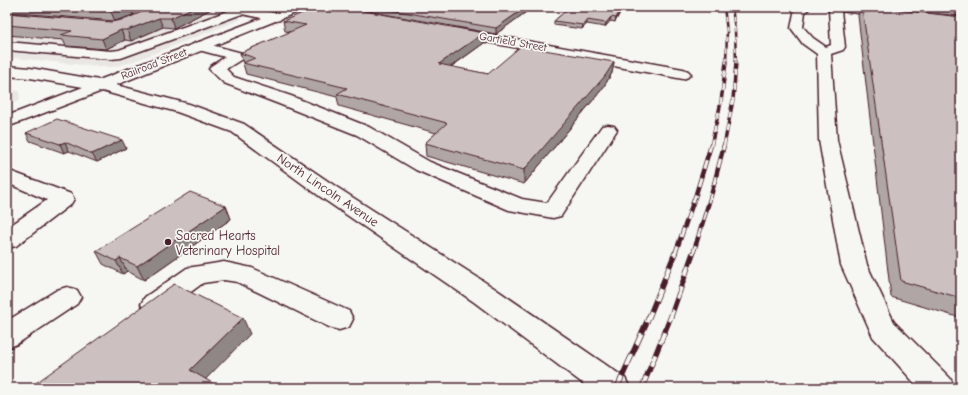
<svg xmlns="http://www.w3.org/2000/svg" width="968" height="395" font-family="'Comic Neue',sans-serif">
<rect width="100%" height="100%" fill="#f6f6f2"/>
<filter id="ink" filterUnits="userSpaceOnUse"><feTurbulence type="fractalNoise" baseFrequency=".025" numOctaves="2"/><feDisplacementMap in="SourceGraphic" scale="8" xChannelSelector="R" yChannelSelector="G"/><feConvolveMatrix kernelMatrix="1 2 1 2 8 2 1 2 1" color-interpolation-filters="sRGB"/></filter>
<g filter="url(#ink)">
<path fill="#e9e6e3" d="M 7,7 L 184,7 L 214,11 L 242,19 L 129,63 L 112,67 L 93,66 L 7,57 Z
M 7,90 L 19,91 L 20,100 L 7,105 Z"/>
<g fill="none" stroke-linecap="round" stroke-linejoin="round">
<g stroke="#4a1f2b" stroke-width="3">
<path id="minor" d="M 13,7 L 30,7 L 28,9 L 7,17 L 7,9 Z
M 88,7 L 147,7 L 159,9 L 161,11 L 159,13 L 155,15 L 94,10 L 90,9 Z
M 220,7 L 244,7 L 280,14 L 282,17 L 280,20 L 276,21 L 242,14 L 121,58 L 111,59 L 7,50 L 7,42 L 111,51 L 119,50 L 228,11 L 222,9 Z
M 811,7 L 805,12 L 803,27 L 813,38 L 826,47 L 831,45 L 829,10 L 825,7 C 848,7 872,5 894,10 L 896,13 L 894,16 L 890,17 L 841,11 L 845,47 L 843,50 L 831,54 L 837,140 L 867,265 L 894,322 L 950,378 L 955,388 L 919,388 L 873,337 L 841,265 L 819,140 L 817,54 L 803,44 L 791,28 L 795,8 Z
M 454,28 L 683,69 L 688,71 L 691,74 L 688,77 L 683,79 L 449,35 L 448,32 L 449,29 Z
M 200,42 L 242,53 L 244,56 L 242,59 L 226,69 L 234,77 L 291,96 L 369,127 L 430,162 L 522,199 L 547,203 L 602,126 L 608,125 L 614,126 L 617,130 L 561,216 L 553,218 L 509,210 L 416,170 L 357,135 L 279,104 L 224,83 L 209,69 L 211,66 L 225,57 L 195,49 L 193,46 L 195,43 Z
M 7,170 L 71,194 L 74,199 L 71,204 L 16,246 L 7,248 L 7,228 L 47,200 L 7,183 Z
M 224,262 L 252,268 L 349,311 L 353,319 L 349,327 L 339,330 L 329,327 L 237,282 L 224,280 L 203,283 L 165,311 L 155,314 L 145,311 L 141,304 L 145,297 L 187,268 Z
M 67,287 L 77,290 L 81,297 L 77,304 L 17,344 L 7,348 L 7,321 L 57,290 Z"/>
</g>
<g stroke="#4a1f2b" stroke-width="3">
<path id="major" d="M 291,7 L 307,7 L 305,9 L 116,85 L 189,104 L 244,124 L 338,188 L 494,288 L 625,378 L 630,388 L 589,388 L 474,302 L 322,198 L 232,132 L 177,112 L 102,91 L 7,127 L 7,116 L 83,87 L 30,78 L 7,76 L 7,66 L 30,68 L 99,80 Z"/>
</g>
<use href="#minor" fill="#f6f6f2" fill-rule="evenodd"/>
<use href="#major" fill="#f6f6f2" fill-rule="evenodd"/>
<g stroke="#4a1f2b" stroke-width="2.5">
<path id="rail-far3" d="M 724,7 L 727,31 L 726,63
M 732,7 L 735,30 L 736,63"/>
</g>
<g stroke="#4a1f2b" stroke-width="3.5">
<path id="rail-far2" d="M 711,146 L 721,102 L 726,62
M 724,146 L 733,100 L 736,62"/>
</g>
<g stroke="#4a1f2b" stroke-width="4.5">
<path id="rail-far1" d="M 675,254 L 696,194 L 711,145
M 693,254 L 712,192 L 724,145"/>
</g>
<g stroke="#4a1f2b" stroke-width="5.5">
<path id="rail" d="M 617,388 L 649,317 L 675,253
M 642,388 L 671,316 L 693,253"/>
</g>
<use href="#rail-far3" stroke="#f6f6f2" stroke-width="1.5" stroke-dasharray="5" stroke-linecap="butt"/>
<use href="#rail-far2" stroke="#f6f6f2" stroke-width="2.5" stroke-dasharray="7" stroke-linecap="butt"/>
<use href="#rail-far1" stroke="#f6f6f2" stroke-width="3" stroke-dasharray="9" stroke-linecap="butt"/>
<use href="#rail" stroke="#f6f6f2" stroke-width="4" stroke-dasharray="12" stroke-linecap="butt"/>
</g>
<path fill="#afa6a5" stroke="#4a1f2b" d="M 7,7 L 130,7 L 133,15 L 115,21 L 7,12 Z
M 153,7 L 215,7 L 174,28 L 163,27 L 131,41 L 125,40 L 106,49 L 66,46 L 63,40 L 7,35 L 7,13 L 111,22 L 126,19 Z
M 345,7 L 533,7 L 496,34 Z
M 570,7 L 623,7 L 615,22 L 610,21 L 605,27 L 587,24 L 582,29 L 554,25 L 554,21 Z
M 861,7 L 875,7 L 961,17 L 961,318 L 891,297 L 858,16 Z
M 880,7 L 961,7 L 961,16 L 880,8 Z
M 299,11 L 484,43 L 451,67 L 488,74 L 614,62 L 612,73 L 603,88 L 524,184 L 426,156 L 425,143 L 436,133 L 339,106 L 337,97 L 246,74 L 240,53 L 291,32 L 285,31 L 283,21 L 300,14 Z
M 26,133 L 126,148 L 97,162 L 69,151 L 64,153 L 30,141 Z
M 226,206 L 231,219 L 144,280 L 127,271 L 123,274 L 103,264 L 96,251 Z"/>
<path fill="#8f8786" stroke="#4a1f2b" d="M 125,7 L 130,7 L 133,15 L 115,21 L 111,12 Z
M 194,7 L 215,7 L 174,28 L 171,18 Z
M 526,7 L 533,7 L 496,34 L 496,28 Z
M 622,7 L 623,7 L 615,22 L 616,18 Z
M 611,17 L 610,21 L 605,27 L 606,23 Z
M 159,18 L 163,27 L 131,41 L 127,30 Z
M 587,20 L 587,24 L 582,29 L 583,25 Z
M 121,30 L 125,40 L 106,49 L 102,39 Z
M 484,33 L 484,43 L 439,75 L 439,64 Z
M 614,62 L 612,73 L 603,88 L 524,184 L 524,170 Z
M 122,140 L 126,148 L 97,162 L 92,154 Z
M 65,142 L 69,151 L 64,153 L 60,144 Z
M 226,206 L 231,219 L 144,280 L 137,266 Z
M 120,258 L 127,271 L 123,274 L 116,261 Z
M 243,318 L 250,334 L 198,387 L 190,370 Z"/>
<path fill="#ccc1c0" stroke="#4a1f2b" d="M 56,7 L 125,7 L 111,12 Z
M 153,7 L 194,7 L 171,18 L 159,18 L 127,30 L 121,30 L 102,39 L 61,35 L 72,31 L 7,25 L 7,13 L 111,22 L 126,19 Z
M 309,7 L 343,7 L 484,33 L 439,64 L 488,74 L 521,46 L 614,62 L 605,76 L 524,170 L 425,143 L 447,123 L 337,94 L 347,88 L 243,63 L 255,58 L 240,53 L 306,25 L 283,21 L 305,12 L 299,11 Z
M 373,7 L 526,7 L 496,28 Z
M 570,7 L 622,7 L 616,18 L 611,17 L 606,23 L 587,20 L 583,25 L 554,21 Z
M 862,7 L 875,7 L 961,17 L 961,298 L 901,281 Z
M 57,119 L 122,140 L 92,154 L 65,142 L 60,144 L 26,133 Z
M 190,192 L 226,206 L 137,266 L 120,258 L 116,261 L 96,251 Z
M 174,284 L 243,318 L 190,370 L 221,388 L 29,388 Z"/>
</g>
<circle fill="#4a1f2b" stroke="#f6f6f2" stroke-width="1.5" cx="168" cy="242" r="4"/>
<g text-anchor="middle" dominant-baseline="central" stroke-width="3.5" stroke-linejoin="round" paint-order="stroke">
<g font-size="11" fill="#4a1f2b" stroke="#f6f6f2">
<text transform="translate(513 42) rotate(10)">Garfield Street</text>
<text transform="translate(154 64) rotate(-21)">Railroad Street</text>
</g>
<g font-size="13" fill="#4a1f2b" stroke="#f6f6f2">
<text transform="translate(328 190) rotate(34)">North Lincoln Avenue</text>
</g>
<g font-size="13" fill="#4a1f2b" stroke="#f6f6f2" text-anchor="start">
<text x="176" y="235">Sacred Hearts<tspan x="176" dy="15">Veterinary Hospital</tspan></text>
</g>
</g>
<rect width="968" height="395" fill="none" stroke="#f6f6f2" stroke-width="24"/>
<rect x="12" y="12" width="944" height="371" fill="none" stroke="#4a1f2b" stroke-width="1.5" filter="url(#ink)"/>
</svg>
